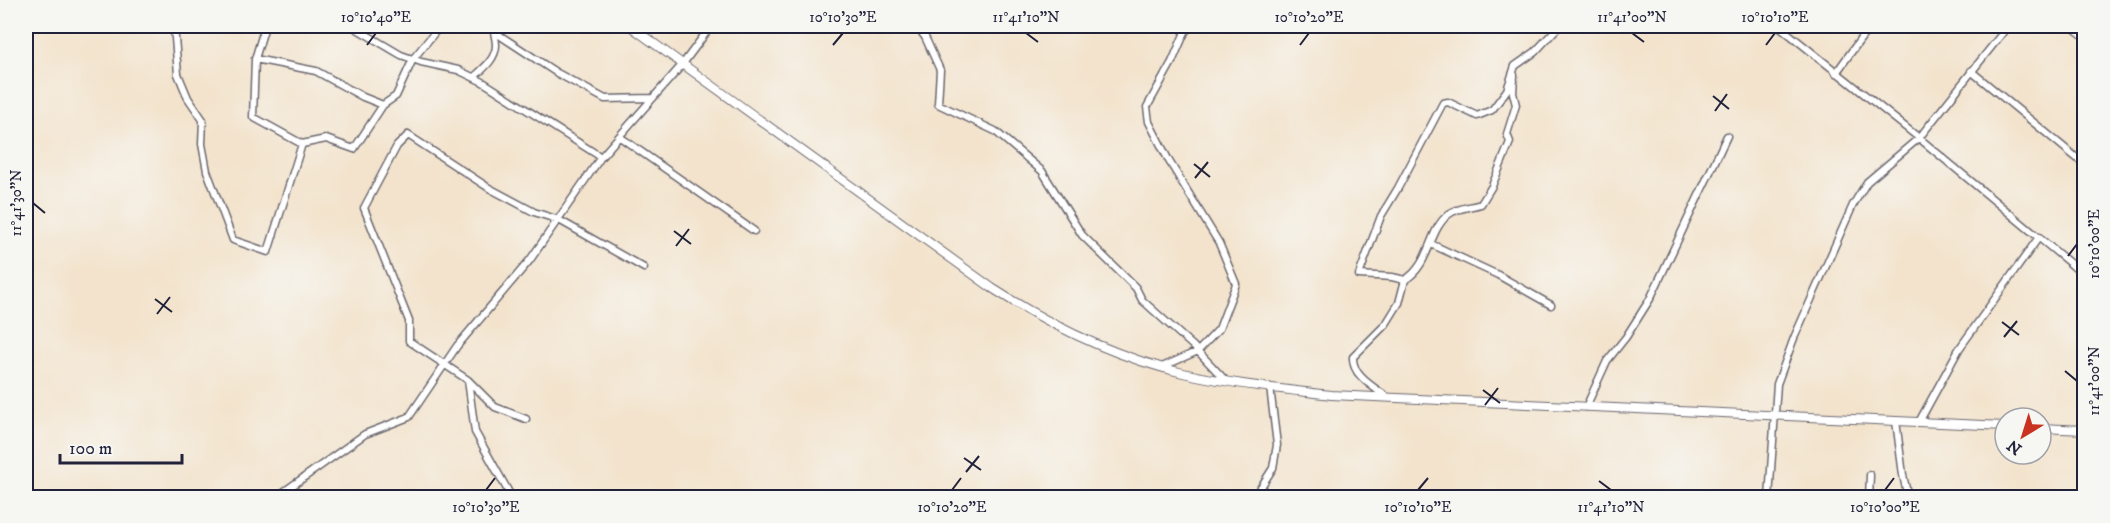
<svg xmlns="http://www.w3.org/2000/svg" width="2110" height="523" font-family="'IM FELL DW Pica',serif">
<rect width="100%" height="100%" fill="#f6f6f2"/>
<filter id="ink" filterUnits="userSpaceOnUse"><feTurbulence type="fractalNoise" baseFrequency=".0167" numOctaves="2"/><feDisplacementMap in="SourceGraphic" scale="12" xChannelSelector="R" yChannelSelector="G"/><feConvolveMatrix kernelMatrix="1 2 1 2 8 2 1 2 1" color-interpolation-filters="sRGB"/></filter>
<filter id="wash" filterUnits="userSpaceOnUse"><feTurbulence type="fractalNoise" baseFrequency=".008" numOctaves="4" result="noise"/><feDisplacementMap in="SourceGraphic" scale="24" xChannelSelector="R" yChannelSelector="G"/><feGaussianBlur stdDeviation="1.35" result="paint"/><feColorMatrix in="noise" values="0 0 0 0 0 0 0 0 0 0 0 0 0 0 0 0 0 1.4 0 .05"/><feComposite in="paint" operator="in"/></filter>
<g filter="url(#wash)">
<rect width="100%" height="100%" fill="#f3e3cc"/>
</g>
<g filter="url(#ink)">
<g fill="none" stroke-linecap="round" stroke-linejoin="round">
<g stroke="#6b666e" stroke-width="9">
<path id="minor" d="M 174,26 L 178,74 L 188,98 L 203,120 L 202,144 L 207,171 L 233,240 L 268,252 L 302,144
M 265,26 L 255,59 L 253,117 L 302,144 L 326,139 L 354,149 L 383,105
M 352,26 L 401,55 L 421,62 L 458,70 L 483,82 L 601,157
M 917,26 L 925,37 L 940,70 L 938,104 L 995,131 L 1042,171 L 1082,235 L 1136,288 L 1142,300 L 1193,346 L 1226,381
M 1779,26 L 1919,138 L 2084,275
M 2071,26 L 2084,36
M 493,31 L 557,73 L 605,99 L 653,98
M 255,59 L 316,71 L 363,97 L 383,105 L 396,96 L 413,59 L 440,26
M 1971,71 L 2084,164
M 1836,73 L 1870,26
M 474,77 C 483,69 496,59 496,45 C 496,38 493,33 494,26
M 620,137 L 754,231
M 1431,244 L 1498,275 L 1551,305
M 2074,267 L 2084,254
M 1405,280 C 1431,264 1428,230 1449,214 C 1457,208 1471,207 1481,204 L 1492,186 L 1510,142 L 1507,134 L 1516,105 L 1513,93 L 1514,75
M 1162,367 L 1198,351 L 1219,329 L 1236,284 L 1219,243 L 1169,161 L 1149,122 L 1147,107 L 1172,62 L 1185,32 L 1190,26
M 468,380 L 495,407 L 526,419
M 1387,397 C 1374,387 1352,376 1353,357 L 1386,324 L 1399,303 L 1405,280 L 1392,277 L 1359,275 L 1381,216 L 1398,188 L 1443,103 L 1448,102 L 1477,116 L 1492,110 L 1507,90 L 1515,66 L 1535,52 L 1559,26
M 1586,407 L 1607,361 L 1626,337 L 1650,299 L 1727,136
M 1896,421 L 1903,475 L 1908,498
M 1919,422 L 1959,349 L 2039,237
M 275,498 L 365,434 L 409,417 L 457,346 L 530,260 L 601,157 L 682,65 L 711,26
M 512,498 L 475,432 L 468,380 L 409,341 L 409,321 L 364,208 L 397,146 L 408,135 L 489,188 L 534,212 L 559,220 L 644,268
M 1254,498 L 1273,468 L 1277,445 L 1270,387
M 1769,498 L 1777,384 L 1794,338 L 1853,205 L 1867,182 L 1919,138 L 2008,26
M 1869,498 L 1870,475"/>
</g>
<g stroke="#6b666e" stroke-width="10">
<path id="tertiary" d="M 630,26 L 992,288 C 1051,326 1114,357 1183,373 C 1231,384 1282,389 1331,395 L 2005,426
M 2041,428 L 2084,430"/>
</g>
<use href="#minor" stroke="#fff" stroke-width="6"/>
<use href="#tertiary" stroke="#fff" stroke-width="8"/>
</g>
</g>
<path fill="none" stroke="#22223b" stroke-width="2" d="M 1026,33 L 1038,42M 1632,33 L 1644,42M 367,45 L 376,33M 833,45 L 843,33M 1300,45 L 1309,33M 1766,45 L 1775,33M 1713,96 L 1729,109M 1715,111 L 1727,94M 1194,164 L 1210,177M 1195,178 L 1208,162M 33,203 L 45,213M 674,231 L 691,244M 676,246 L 689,229M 2068,256 L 2077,244M 155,299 L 172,312M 157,314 L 170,297M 2002,322 L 2019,335M 2004,337 L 2017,321M 2065,371 L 2077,381M 1483,390 L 1500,403M 1485,405 L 1498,388M 964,458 L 981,470M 966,472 L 979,456M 1599,481 L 1611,490M 486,490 L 495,478M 952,490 L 961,478M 1418,490 L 1428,478M 1885,490 L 1894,478"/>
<rect width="2110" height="523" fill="none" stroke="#f6f6f2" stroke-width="66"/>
<g transform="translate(2023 436) rotate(218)"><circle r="28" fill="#f6f6f2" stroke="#a1a1a9" stroke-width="1.5"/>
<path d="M0-4.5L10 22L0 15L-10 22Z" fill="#c8321e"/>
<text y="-9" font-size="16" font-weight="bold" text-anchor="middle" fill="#22223b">N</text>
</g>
<path d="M60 454v9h122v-9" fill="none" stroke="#22223b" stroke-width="3"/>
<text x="69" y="454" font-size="18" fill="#22223b" stroke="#f6f6f2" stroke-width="4.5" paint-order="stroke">100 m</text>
<rect x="33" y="33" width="2044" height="457" fill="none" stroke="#22223b" stroke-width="2"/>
<g font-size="15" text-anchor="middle" fill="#22223b">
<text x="376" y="22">10°10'40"E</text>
<text x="843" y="22">10°10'30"E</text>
<text x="1026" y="22">11°41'10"N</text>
<text x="1309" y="22">10°10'20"E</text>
<text x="1632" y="22">11°41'00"N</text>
<text x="1775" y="22">10°10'10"E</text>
<text transform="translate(16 203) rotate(-90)" y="5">11°41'30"N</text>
<text transform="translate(2094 244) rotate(-90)" y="5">10°10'00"E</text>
<text transform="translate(2094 381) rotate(-90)" y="5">11°41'00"N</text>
<text x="486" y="512">10°10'30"E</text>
<text x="952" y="512">10°10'20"E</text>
<text x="1418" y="512">10°10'10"E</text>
<text x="1611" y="512">11°41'10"N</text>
<text x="1885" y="512">10°10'00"E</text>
</g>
</svg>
